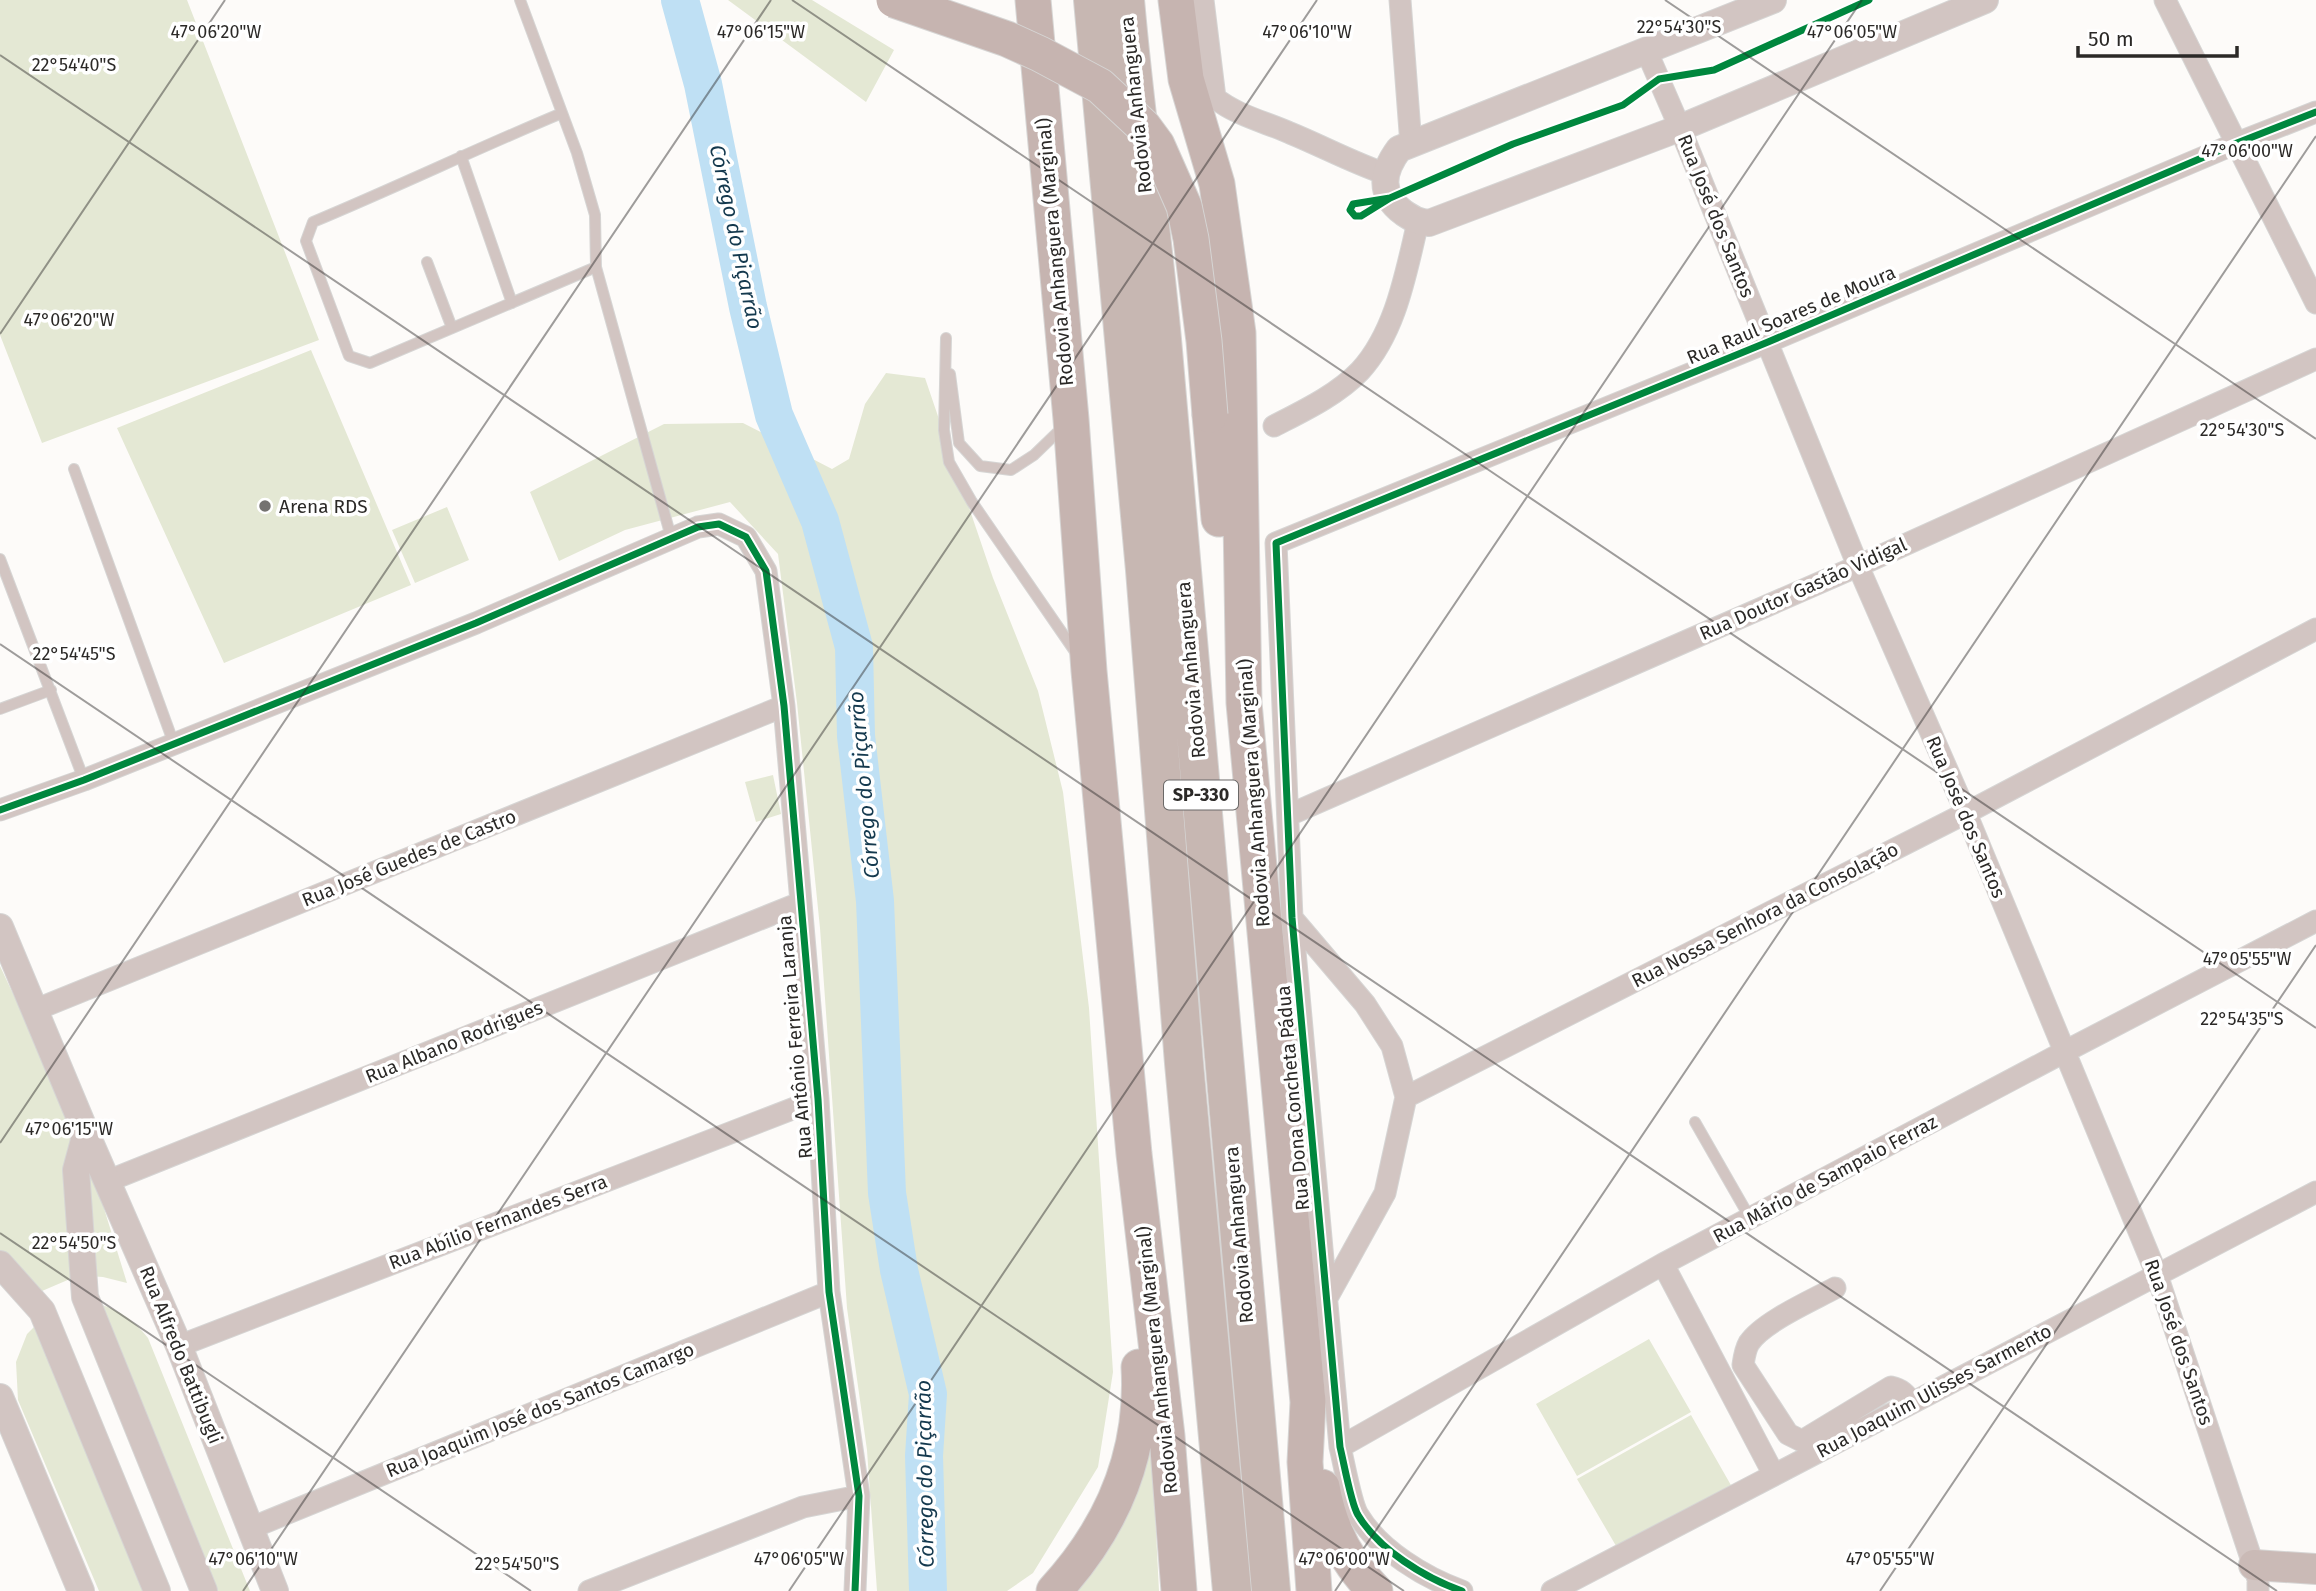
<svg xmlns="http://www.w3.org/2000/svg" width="2316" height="1591" font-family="'Fira Sans',sans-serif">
<rect width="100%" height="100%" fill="#fdfbf9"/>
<path fill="#e4e8d4" d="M 0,0 L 187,0 L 319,340 L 42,443 L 0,335 Z
M 728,0 L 812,0 L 894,50 L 866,102 Z
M 311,350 L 411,585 L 224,663 L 117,428 Z
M 886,373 L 925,378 L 993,578 L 1038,691 L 1063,792 L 1089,1008 L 1113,1372 L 1098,1467 L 1033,1573 L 1007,1591 L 877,1591 L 867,1450 L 847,1308 L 820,928 L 797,703 L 778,554 L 730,502 L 625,530 L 559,561 L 530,492 L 664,424 L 743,423 L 832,469 L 849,459 L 865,404 Z
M 447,507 L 469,560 L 415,583 L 392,530 Z
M 773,775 L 781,814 L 756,822 L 745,782 Z
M 0,966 L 79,1135 L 77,1276 L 35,1294 L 0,1253 Z
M 86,1150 L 127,1283 L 103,1277 L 88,1276 Z
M 95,1303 C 118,1309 133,1319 148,1338 L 250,1591 L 210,1591 Z
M 39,1322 L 148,1591 L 99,1591 L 18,1400 L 16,1362 L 27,1334 Z
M 1649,1339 L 1691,1412 L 1577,1476 L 1536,1404 Z
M 1691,1415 L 1732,1487 L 1619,1551 L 1577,1479 Z
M 1147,1450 L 1152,1454 L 1159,1591 L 1064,1591 Z"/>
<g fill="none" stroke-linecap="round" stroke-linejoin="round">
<path stroke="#bfe0f4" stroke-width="38" d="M 680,0 L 703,84 L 748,307 L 774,415 L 820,521 L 854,647 L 856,736 L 875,901 L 887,1193 L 899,1270 L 928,1394 L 924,1456 L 928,1591"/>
<g stroke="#d6d5d4" stroke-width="12">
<path id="service" d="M 520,0 L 577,153 L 595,215 L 596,267 L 671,537
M 562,113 C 478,148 397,187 313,222 L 306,241 L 349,356 L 370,363 L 596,267
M 461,156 L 512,303
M 427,262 L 452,328
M 946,338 L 944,430 L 949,462 L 972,502 L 1076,653
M 950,374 L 959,443 L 980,466 L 1011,470 L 1034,455 L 1064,426
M 74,469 L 174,744
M 0,559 L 84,780
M 0,709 L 51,690
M 1695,1122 L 1750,1218"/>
</g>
<g stroke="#d6d5d4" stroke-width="23">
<path id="minor" d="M 1203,0 L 1215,98 C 1236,115 1265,122 1290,133 C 1322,146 1353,163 1386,174
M 1400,0 L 1411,145
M 2165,0 L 2316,303
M 1647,52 L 1680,128 L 1858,566 L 1966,813 L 2157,1275 L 2258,1579 L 2258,1591
M 1274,426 C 1303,411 1337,395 1360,371 C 1396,332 1406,272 1418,222
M 0,810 L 84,780 L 476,623 L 698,527 L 719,524 L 746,537 L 766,571 L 784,706 L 818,1099 L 829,1292 L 859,1496 L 855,1591
M 1289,815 L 1858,566 L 2316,359
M 1292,918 L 1365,1004 L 1392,1046 L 1406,1097
M 35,1010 L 784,706
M 108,1181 L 800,903
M 1663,1264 L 1774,1475
M 1835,1288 C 1811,1301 1763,1322 1749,1343 C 1745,1350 1744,1358 1743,1365 L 1788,1434 L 1802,1441 L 1891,1387 C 1901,1389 1906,1394 1912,1403
M 1327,1298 L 1385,1193 L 1406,1097 L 1966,813 L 2316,629
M 179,1346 L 818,1099
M 1340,1447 L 1663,1264 L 2064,1052 L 2316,921
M 251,1528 L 829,1292
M 589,1591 L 803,1507 L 859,1496
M 1462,1591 C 1425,1578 1379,1550 1358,1515 C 1351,1504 1344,1463 1340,1447 L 1292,918 L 1276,543 L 1768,342 L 2237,143 L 2316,112
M 1552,1591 L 2316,1192"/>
</g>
<g stroke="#d6d5d4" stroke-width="28">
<path id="tertiary" d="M 1773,0 L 1399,149 C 1382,172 1378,194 1404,213 C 1413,219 1418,222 1429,223 L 1680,128 L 1985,0
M 0,927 L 86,1133 L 179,1346 L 275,1591
M 86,1133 L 76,1170 L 85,1297 L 204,1591
M 0,1264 L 42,1311 L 157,1591
M 0,1397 L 81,1591"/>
</g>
<g stroke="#d6d5d4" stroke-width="32">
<path id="secondary" d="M 2254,1565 L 2316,1569"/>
</g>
<g stroke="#d6d5d4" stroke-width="37">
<path id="trunk" d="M 1033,0 L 1071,419 L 1089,671 L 1134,1154 L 1167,1436 L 1179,1591
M 1176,0 L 1186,79 L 1217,184 L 1238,333 L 1244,703 L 1308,1402 L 1305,1462 L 1314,1591
M 1210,415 L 1219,519
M 1322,1487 C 1329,1527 1346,1562 1375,1591
M 1054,1591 C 1112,1528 1144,1453 1139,1367"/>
</g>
<g stroke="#d6d5d4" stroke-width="40">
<path id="motorway" d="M 1093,0 L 1145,570 L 1184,1063 L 1232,1591
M 1125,0 C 1135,117 1153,234 1163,351 C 1200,764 1233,1178 1271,1591"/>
</g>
<use href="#service" stroke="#d2c5c2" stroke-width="10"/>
<use href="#minor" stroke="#d2c5c2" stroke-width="21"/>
<use href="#tertiary" stroke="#d2c5c2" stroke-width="26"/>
<use href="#secondary" stroke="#cabab6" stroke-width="30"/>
<use href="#trunk" stroke="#c6b4b0" stroke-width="35"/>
<use href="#motorway" stroke="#c7b7b2" stroke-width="38"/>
<g stroke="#d6d5d4" stroke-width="37" stroke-linecap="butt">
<path id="trunk-bridge" d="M 894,0 L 1007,39 L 1040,54 L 1100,86 L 1143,126 L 1157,145 L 1184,206 L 1191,239 L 1204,341 L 1210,415"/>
</g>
<use href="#trunk-bridge" stroke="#c6b4b0" stroke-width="35"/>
<g stroke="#fff" stroke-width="11">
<path id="cycleway" d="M 1390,198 L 1353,204 L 1350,210 L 1355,216 L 1361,216 L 1390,198 L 1513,144 L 1623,105 L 1659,79 L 1714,70 L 1869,0
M 0,810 L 84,780 L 476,623 L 698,527 L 719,524 L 746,537 L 766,571 L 784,706 L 818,1099 L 829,1292 L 859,1496 L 855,1591
M 1462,1591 C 1425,1578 1379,1550 1358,1515 C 1351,1504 1344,1463 1340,1447 L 1292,918 L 1276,543 L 1768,342 L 2237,143 L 2316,112"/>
</g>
<use href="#cycleway" stroke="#00873e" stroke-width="7"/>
</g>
<path fill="none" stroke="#2b2927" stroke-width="2" stroke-opacity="0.45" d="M 792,0 L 2316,1028M 1665,0 L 2316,439M 0,55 L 2277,1591M 0,334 L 225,0M 0,644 L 1404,1591M 0,1143 L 771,0M 0,1233 L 531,1591M 243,1591 L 1317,0M 789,1591 L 1862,0M 1335,1591 L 2316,136M 1880,1591 L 2316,945"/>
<circle fill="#747270" stroke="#fff" stroke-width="2.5" cx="265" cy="506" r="7"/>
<g text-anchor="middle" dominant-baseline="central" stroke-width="7" stroke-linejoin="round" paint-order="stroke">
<rect fill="#fff" stroke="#6b6968" stroke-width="2" x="1164" y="780.5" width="74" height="29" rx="5"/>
<g font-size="18" font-weight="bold" fill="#2b2927">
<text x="1201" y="795">SP-330</text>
</g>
<g font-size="19" fill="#2b2927" stroke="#fff">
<text transform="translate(1136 105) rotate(-96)">Rodovia Anhanguera</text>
<text transform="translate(1716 216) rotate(68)">Rua José dos Santos</text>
<text transform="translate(1055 252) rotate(-95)">Rodovia Anhanguera (Marginal)</text>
<text transform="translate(1791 315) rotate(-23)">Rua Raul Soares de Moura</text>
<text transform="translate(1803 589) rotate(-24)">Rua Doutor Gastão Vidigal</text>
<text transform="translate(1191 670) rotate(-95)">Rodovia Anhanguera</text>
<text transform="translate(1254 793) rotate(-94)">Rodovia Anhanguera (Marginal)</text>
<text transform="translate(1966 817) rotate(67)">Rua José dos Santos</text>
<text transform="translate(409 858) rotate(-22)">Rua José Guedes de Castro</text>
<text transform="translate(1765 915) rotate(-27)">Rua Nossa Senhora da Consolação</text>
<text transform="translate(795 1037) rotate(-95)">Rua Antônio Ferreira Laranja</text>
<text transform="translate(454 1042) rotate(-22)">Rua Albano Rodrigues</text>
<text transform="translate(1293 1098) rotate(-95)">Rua Dona Concheta Pádua</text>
<text transform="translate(1825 1179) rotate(-28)">Rua Mário de Sampaio Ferraz</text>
<text transform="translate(498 1222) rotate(-21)">Rua Abílio Fernandes Serra</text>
<text transform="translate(1239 1235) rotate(-95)">Rodovia Anhanguera</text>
<text transform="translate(2179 1342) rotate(71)">Rua José dos Santos</text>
<text transform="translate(181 1355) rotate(68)">Rua Alfredo Battibugli</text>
<text transform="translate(1157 1360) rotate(-96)">Rodovia Anhanguera (Marginal)</text>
<text transform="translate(1934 1391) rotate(-28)">Rua Joaquim Ulisses Sarmento</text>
<text transform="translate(540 1410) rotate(-22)">Rua Joaquim José dos Santos Camargo</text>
</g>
<g font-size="19" fill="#2b2927" stroke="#fff" text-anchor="start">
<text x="279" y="506">Arena RDS</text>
</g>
<g font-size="21" font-style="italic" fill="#14394e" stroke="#fff">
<text transform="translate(736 237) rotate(78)">Córrego do Piçarrão</text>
<text transform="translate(864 785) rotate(-95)">Córrego do Piçarrão</text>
<text transform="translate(925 1474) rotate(-91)">Córrego do Piçarrão</text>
</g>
</g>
<g font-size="18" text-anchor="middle" fill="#2b2927" stroke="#fff" stroke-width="7" stroke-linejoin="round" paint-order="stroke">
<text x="1679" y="33">22°54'30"S</text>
<text x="216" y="38">47°06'20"W</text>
<text x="761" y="38">47°06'15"W</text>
<text x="1307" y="38">47°06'10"W</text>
<text x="1852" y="38">47°06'05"W</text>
<text x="74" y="71">22°54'40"S</text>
<text x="2247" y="157">47°06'00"W</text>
<text x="69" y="326">47°06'20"W</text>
<text x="2242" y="436">22°54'30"S</text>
<text x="74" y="660">22°54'45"S</text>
<text x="2247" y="965">47°05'55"W</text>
<text x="2242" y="1025">22°54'35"S</text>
<text x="69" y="1135">47°06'15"W</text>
<text x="74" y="1249">22°54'50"S</text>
<text x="253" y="1565">47°06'10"W</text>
<text x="799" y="1565">47°06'05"W</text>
<text x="1344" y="1565">47°06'00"W</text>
<text x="1890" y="1565">47°05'55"W</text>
<text x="517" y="1570">22°54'50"S</text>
</g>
<path d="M2078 46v10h159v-10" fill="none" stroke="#2b2927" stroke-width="3.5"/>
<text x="2088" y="46" font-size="21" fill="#2b2927" stroke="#ffffff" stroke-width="5" paint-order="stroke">50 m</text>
</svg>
